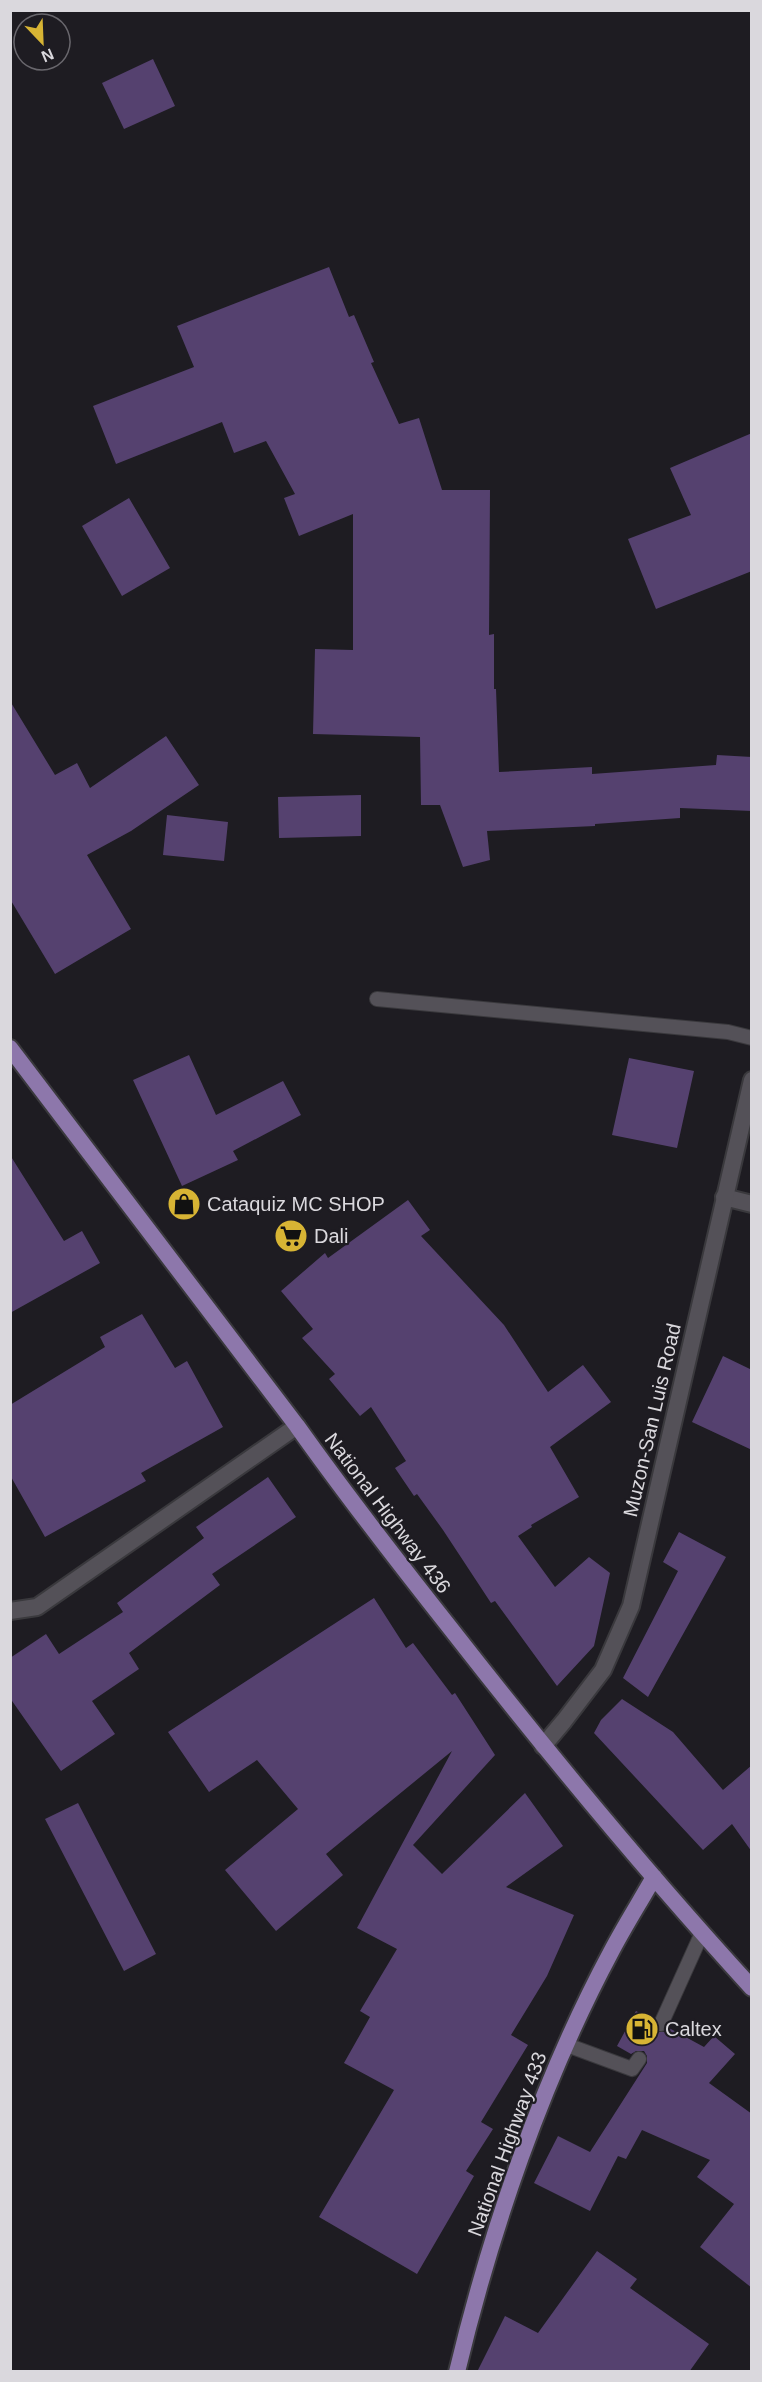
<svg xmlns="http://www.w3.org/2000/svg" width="762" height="2382" font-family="Helvetica,sans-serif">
<rect width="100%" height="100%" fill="#1e1c22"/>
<path fill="#55416f" d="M 153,59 L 175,106 L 124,129 L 102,83 Z
M 329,267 L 349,317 L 354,315 L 374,362 L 371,363 L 399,424 L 419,418 L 442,490 L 490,490 L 489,635 L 494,634 L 494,689 L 496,689 L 499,772 L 592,767 L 592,774 L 716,765 L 717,755 L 752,757 L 752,811 L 680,808 L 680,818 L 595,824 L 595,826 L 487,831 L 490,860 L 463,867 L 440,805 L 421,805 L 420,737 L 313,734 L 315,649 L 353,650 L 353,514 L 299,536 L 284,498 L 295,494 L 266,441 L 234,453 L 222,422 L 116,464 L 93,406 L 194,367 L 177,326 Z
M 752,433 L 752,571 L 656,609 L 628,539 L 691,515 L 670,468 Z
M 129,498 L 170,568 L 122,596 L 82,526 Z
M 10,701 L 55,775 L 77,763 L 90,788 L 166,736 L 199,785 L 131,831 L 87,855 L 131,929 L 55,974 L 10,899 Z
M 361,795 L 361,836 L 279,838 L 278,797 Z
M 167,815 L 228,822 L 224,861 L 163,855 Z
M 189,1055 L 216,1115 L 283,1081 L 301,1115 L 233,1151 L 238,1160 L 182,1186 L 133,1080 Z
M 629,1058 L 694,1071 L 677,1148 L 612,1135 Z
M 10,1155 L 64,1241 L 82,1231 L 100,1263 L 10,1313 Z
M 408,1200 L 430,1230 L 421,1236 L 504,1325 L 548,1392 L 583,1365 L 611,1402 L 550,1447 L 579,1497 L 531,1525 L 532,1527 L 518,1536 L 555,1587 L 589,1557 L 610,1573 L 594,1646 L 557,1686 L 495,1601 L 491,1603 L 443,1530 L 417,1494 L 414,1496 L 395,1468 L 406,1461 L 371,1407 L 360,1416 L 329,1379 L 335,1374 L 302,1338 L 313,1329 L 281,1291 L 325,1253 L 328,1258 Z
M 142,1314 L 175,1368 L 187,1361 L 223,1427 L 141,1473 L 146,1481 L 45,1537 L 10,1475 L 10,1405 L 105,1347 L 100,1337 Z
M 723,1356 L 752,1370 L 752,1450 L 692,1422 Z
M 268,1477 L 296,1517 L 212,1574 L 220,1585 L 129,1653 L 139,1669 L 92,1701 L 115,1734 L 61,1771 L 10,1698 L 10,1658 L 46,1634 L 59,1654 L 123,1612 L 117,1603 L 204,1538 L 196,1527 Z
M 679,1532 L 726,1557 L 648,1697 L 623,1678 L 678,1571 L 663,1562 Z
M 374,1598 L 406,1648 L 413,1643 L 452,1695 L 455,1693 L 495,1755 L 413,1845 L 442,1874 L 525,1793 L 563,1846 L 506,1887 L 574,1915 L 547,1976 L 511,2035 L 528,2045 L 481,2122 L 493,2129 L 466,2171 L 474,2176 L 417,2274 L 319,2217 L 394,2090 L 344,2063 L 370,2017 L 360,2011 L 397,1949 L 357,1928 L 452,1751 L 326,1854 L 343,1875 L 276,1931 L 225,1870 L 298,1809 L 257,1760 L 209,1792 L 168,1732 Z
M 622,1699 L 673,1732 L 723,1790 L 752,1765 L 752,1852 L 732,1824 L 703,1850 L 594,1733 L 601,1720 Z
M 78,1803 L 156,1954 L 124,1971 L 45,1819 Z
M 636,2011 L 653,2020 L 653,2029 L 658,2032 L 666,2032 L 669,2028 L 704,2047 L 714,2036 L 735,2054 L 709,2083 L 752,2114 L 752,2288 L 700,2247 L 734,2204 L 697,2177 L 710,2160 L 642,2130 L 626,2159 L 618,2156 L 590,2211 L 534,2183 L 558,2136 L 590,2152 L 647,2063 L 647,2056 L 644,2051 L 636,2051 L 631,2054 L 617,2046 Z
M 597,2251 L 637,2279 L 630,2288 L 709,2344 L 689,2372 L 477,2372 L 505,2316 L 538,2333 Z"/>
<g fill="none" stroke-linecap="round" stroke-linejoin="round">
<g stroke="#3a393d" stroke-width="16">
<path id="service" d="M 377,999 L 728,1032 L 752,1038
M 661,2024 L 702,1933
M 567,2045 L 632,2069 L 639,2059"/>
</g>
<g stroke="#3a393d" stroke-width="20">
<path id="minor" d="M 724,1197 L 752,1204
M 10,1611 L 37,1607 L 297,1426"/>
</g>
<g stroke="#3a393d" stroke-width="20">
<path id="secondary" d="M 543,1746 L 564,1721 L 603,1670 L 631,1606 L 752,1080"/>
</g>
<g stroke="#3a393d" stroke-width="20">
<path id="primary" d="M 10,1048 L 297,1426 C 346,1495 398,1562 451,1629 C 547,1752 646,1872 752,1988
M 457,2372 C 491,2230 542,2081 611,1952 C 624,1927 640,1902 654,1877"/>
</g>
<use href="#service" stroke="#545158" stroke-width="14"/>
<use href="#minor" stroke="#545158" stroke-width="16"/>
<use href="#secondary" stroke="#545158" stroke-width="16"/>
<use href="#primary" stroke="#8d77ab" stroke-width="16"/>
</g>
<defs>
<g id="shop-disc" transform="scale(1.725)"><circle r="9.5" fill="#d7b434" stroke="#1e1c22"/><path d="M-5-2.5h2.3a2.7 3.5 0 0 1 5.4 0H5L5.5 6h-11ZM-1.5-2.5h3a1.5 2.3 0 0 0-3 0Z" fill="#111"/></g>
<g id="supermarket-disc" transform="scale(1.725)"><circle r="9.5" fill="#d7b434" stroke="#1e1c22"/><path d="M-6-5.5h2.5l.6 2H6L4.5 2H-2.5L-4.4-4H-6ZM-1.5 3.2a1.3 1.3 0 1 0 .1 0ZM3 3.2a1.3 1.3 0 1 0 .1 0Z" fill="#111"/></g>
<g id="fuel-disc" transform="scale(1.725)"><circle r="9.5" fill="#d7b434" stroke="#1e1c22"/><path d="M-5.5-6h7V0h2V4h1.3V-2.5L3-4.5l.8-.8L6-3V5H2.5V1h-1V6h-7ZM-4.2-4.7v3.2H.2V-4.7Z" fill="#111"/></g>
</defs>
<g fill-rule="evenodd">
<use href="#shop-disc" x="184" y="1204"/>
<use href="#supermarket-disc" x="291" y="1236"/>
<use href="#fuel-disc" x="642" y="2029"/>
</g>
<g text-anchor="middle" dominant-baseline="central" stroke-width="4.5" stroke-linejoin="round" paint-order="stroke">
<g font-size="20" fill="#dad8dd" stroke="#1e1c22" text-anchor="start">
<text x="207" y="1204">Cataquiz MC SHOP</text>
<text x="314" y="1236">Dali</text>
<text x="665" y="2029">Caltex</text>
</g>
<g font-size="20" fill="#dad8dd" stroke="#1e1c22">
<text transform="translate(652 1420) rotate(-77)">Muzon-San Luis Road</text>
<text transform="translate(388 1513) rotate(53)">National Highway 436</text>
<text transform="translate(507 2144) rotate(-70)">National Highway 433</text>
</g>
</g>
<rect width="762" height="2382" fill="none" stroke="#dad8dd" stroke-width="24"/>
<g transform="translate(42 42) rotate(157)"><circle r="28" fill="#1e1c22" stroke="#69676d" stroke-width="1.5"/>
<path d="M0-4.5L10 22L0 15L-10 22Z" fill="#d7b434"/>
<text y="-9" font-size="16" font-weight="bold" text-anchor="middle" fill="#dad8dd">N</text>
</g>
</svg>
